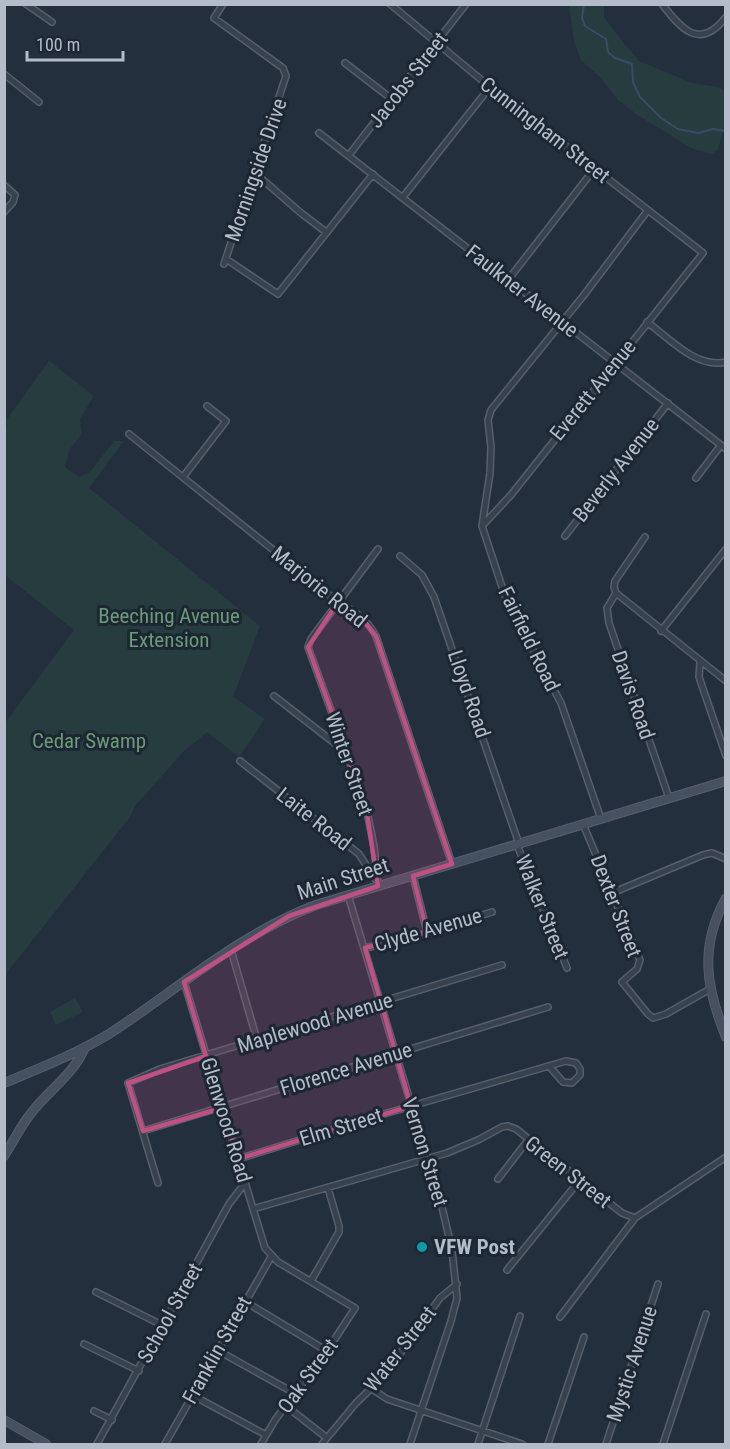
<svg xmlns="http://www.w3.org/2000/svg" width="730" height="1449" font-family="'Roboto Condensed',sans-serif">
<rect width="100%" height="100%" fill="#242f3e"/>
<path fill="#263c3f" d="M 569,5 L 604,5 L 604,17 L 618,36 L 639,61 L 692,83 L 718,87 L 724,90 L 725,122 L 718,150 L 711,154 L 691,148 L 636,114 L 618,100 L 601,78 L 581,60 L 574,41 Z
M 49,361 L 94,396 L 80,419 L 82,434 L 69,450 L 65,467 L 79,477 L 90,472 L 114,441 L 124,441 L 89,488 L 260,626 L 233,697 L 265,719 L 239,757 L 207,732 L 184,751 L 135,806 L 130,817 L 5,975 L 5,723 L 74,630 L 5,575 L 4,430 L 7,426 L 5,422 Z
M 75,998 L 83,1012 L 56,1025 L 50,1012 Z"/>
<g fill="none" stroke-linecap="round" stroke-linejoin="round">
<path stroke="#394c67" stroke-width="2" d="M 584,4 L 582,18 L 585,26 L 606,39 L 608,52 L 615,58 L 632,64 L 633,82 L 640,97 L 661,118 L 678,129 L 698,133 L 713,129 L 726,131"/>
<g stroke="#565f6c" stroke-width="8">
<path id="street" d="M 26,4 L 52,22
M 223,4 L 214,18 L 283,68 L 286,76 L 224,264
M 390,4 L 490,87 L 703,253 L 511,495 L 482,526
M 662,4 C 681,29 700,51 726,17
M 345,63 L 393,100
M 4,74 L 39,102
M 319,133 L 726,449
M 349,155 L 466,4
M 255,173 L 301,213 L 326,232
M 4,185 L 15,195 L 13,202 L 4,212
M 403,197 L 490,87
M 226,259 L 278,294 L 373,174
M 508,280 L 595,168
M 647,322 C 669,338 696,369 726,362
M 129,434 L 338,602 C 354,611 367,619 376,636 L 452,864
M 183,477 L 226,421 L 207,406
M 696,478 L 721,445
M 565,536 L 668,403
M 645,537 L 615,581 L 614,587 L 616,593 L 726,681
M 400,556 L 422,575 L 434,597 L 519,844
M 616,593 L 607,608 L 609,623 L 669,798
M 661,631 L 726,549
M 700,662 L 699,677 L 726,756
M 274,696 L 346,752
M 240,761 L 359,854 L 375,879
M 601,819 L 561,703 L 506,599 L 482,526 L 490,473 L 491,447 L 488,420 L 491,410 L 584,295 L 648,210
M 583,824 L 640,960 L 637,969 L 622,982 L 648,1014 L 653,1018 L 666,1014 L 710,989
M 517,845 L 567,968
M 413,876 L 427,932
M 378,886 L 374,846 L 366,807 L 308,647 L 311,639 L 378,549
M 612,893 L 703,855 L 712,853 L 726,859
M 348,895 L 442,1207 L 452,1250 L 457,1298 L 451,1321 L 410,1444
M 365,948 L 410,938 L 492,912
M 231,950 L 257,1040
M 184,982 L 265,1248 L 278,1262 L 355,1308 L 327,1351 L 275,1420 L 261,1444
M 143,1131 L 548,1007
M 238,1159 L 384,1114 L 566,1061 L 576,1063 L 580,1069 L 580,1075 L 572,1083 L 563,1082 L 549,1066
M 498,1179 L 528,1140
M 158,1183 L 128,1083 L 160,1069 L 502,965
M 253,1209 L 447,1153 L 478,1140 L 502,1127 L 508,1126 L 516,1129 L 622,1213 L 635,1218
M 507,1270 L 579,1181
M 311,1281 L 339,1232 L 339,1226 L 328,1188
M 96,1292 L 164,1326
M 244,1301 L 327,1351
M 560,1317 L 635,1218 L 726,1157
M 84,1344 L 139,1371
M 217,1350 L 296,1394
M 372,1389 L 387,1399 L 522,1444
M 192,1395 L 266,1435
M 286,1406 L 327,1438
M 94,1411 L 112,1420
M 97,1444 L 229,1204 L 245,1183
M 165,1444 L 271,1257
M 322,1444 L 356,1403 L 384,1376 L 440,1298 L 457,1284
M 478,1444 L 520,1316
M 548,1444 L 584,1337
M 606,1444 L 658,1284
M 663,1444 L 706,1314"/>
</g>
<g stroke="#565f6c" stroke-width="10">
<path id="secondary" d="M 726,898 C 699,947 706,988 726,1037
M 4,1083 C 40,1068 76,1054 109,1034 C 177,990 239,934 316,905 L 726,781
M 4,1156 C 14,1141 21,1125 32,1112 C 50,1089 74,1074 85,1047
M 4,1420 L 46,1444"/>
</g>
<use href="#street" stroke="#38414e" stroke-width="5"/>
<use href="#secondary" stroke="#465061" stroke-width="8"/>
</g>
<path fill="#bd5182" fill-opacity="0.2" stroke="#bd5182" stroke-width="4.5" stroke-linejoin="round" d="M 338,602 L 360,616 L 376,636 L 452,864 L 413,876 L 427,932 L 365,948 L 411,1106 L 238,1159 L 222,1108 L 143,1131 L 128,1083 L 206,1056 L 184,982 L 289,916 L 378,886 L 366,807 L 308,647 Z"/>
<circle fill="#0f9aa8" stroke="#1d2633" stroke-width="2" cx="422" cy="1247" r="6"/>
<g text-anchor="middle" dominant-baseline="central" stroke-width="6" stroke-linejoin="round" paint-order="stroke">
<g font-size="21" fill="#b4bcc9" stroke="#1d2633">
<text transform="translate(408 80) rotate(-52)">Jacobs Street</text>
<text transform="translate(545 130) rotate(38)">Cunningham Street</text>
<text transform="translate(256 170) rotate(-71)">Morningside Drive</text>
<text transform="translate(522 291) rotate(38)">Faulkner Avenue</text>
<text transform="translate(593 390) rotate(-51)">Everett Avenue</text>
<text transform="translate(616 470) rotate(-52)">Beverly Avenue</text>
<text transform="translate(319 587) rotate(39)">Marjorie Road</text>
<text transform="translate(529 639) rotate(64)">Fairfield Road</text>
<text transform="translate(469 694) rotate(71)">Lloyd Road</text>
<text transform="translate(633 695) rotate(71)">Davis Road</text>
<text transform="translate(349 764) rotate(71)">Winter Street</text>
<text transform="translate(314 819) rotate(38)">Laite Road</text>
<text transform="translate(343 879) rotate(-18)">Main Street</text>
<text transform="translate(616 906) rotate(69)">Dexter Street</text>
<text transform="translate(542 907) rotate(68)">Walker Street</text>
<text transform="translate(428 930) rotate(-16)">Clyde Avenue</text>
<text transform="translate(315 1023) rotate(-17)">Maplewood Avenue</text>
<text transform="translate(346 1069) rotate(-17)">Florence Avenue</text>
<text transform="translate(226 1120) rotate(73)">Glenwood Road</text>
<text transform="translate(341 1127) rotate(-17)">Elm Street</text>
<text transform="translate(425 1152) rotate(73)">Vernon Street</text>
<text transform="translate(568 1172) rotate(38)">Green Street</text>
<text transform="translate(170 1313) rotate(-61)">School Street</text>
<text transform="translate(400 1349) rotate(-52)">Water Street</text>
<text transform="translate(217 1350) rotate(-61)">Franklin Street</text>
<text transform="translate(632 1364) rotate(-72)">Mystic Avenue</text>
<text transform="translate(308 1376) rotate(-54)">Oak Street</text>
</g>
<g font-size="21" fill="#6b9a76" stroke="#1d2633">
<text x="169" y="616">Beeching Avenue<tspan x="169" dy="24">Extension</tspan></text>
<text x="89" y="741">Cedar Swamp</text>
</g>
<g font-size="21" font-weight="bold" fill="#b4bcc9" stroke="#1d2633" text-anchor="start">
<text x="434" y="1247">VFW Post</text>
</g>
</g>
<rect width="730" height="1449" fill="none" stroke="#b4bcc9" stroke-width="12"/>
<path d="M27 51v9h96v-9" fill="none" stroke="#b4bcc9" stroke-width="3"/>
<text x="36" y="51" font-size="18" fill="#b4bcc9" stroke="#1d2633" stroke-width="4.5" paint-order="stroke">100 m</text>
</svg>
